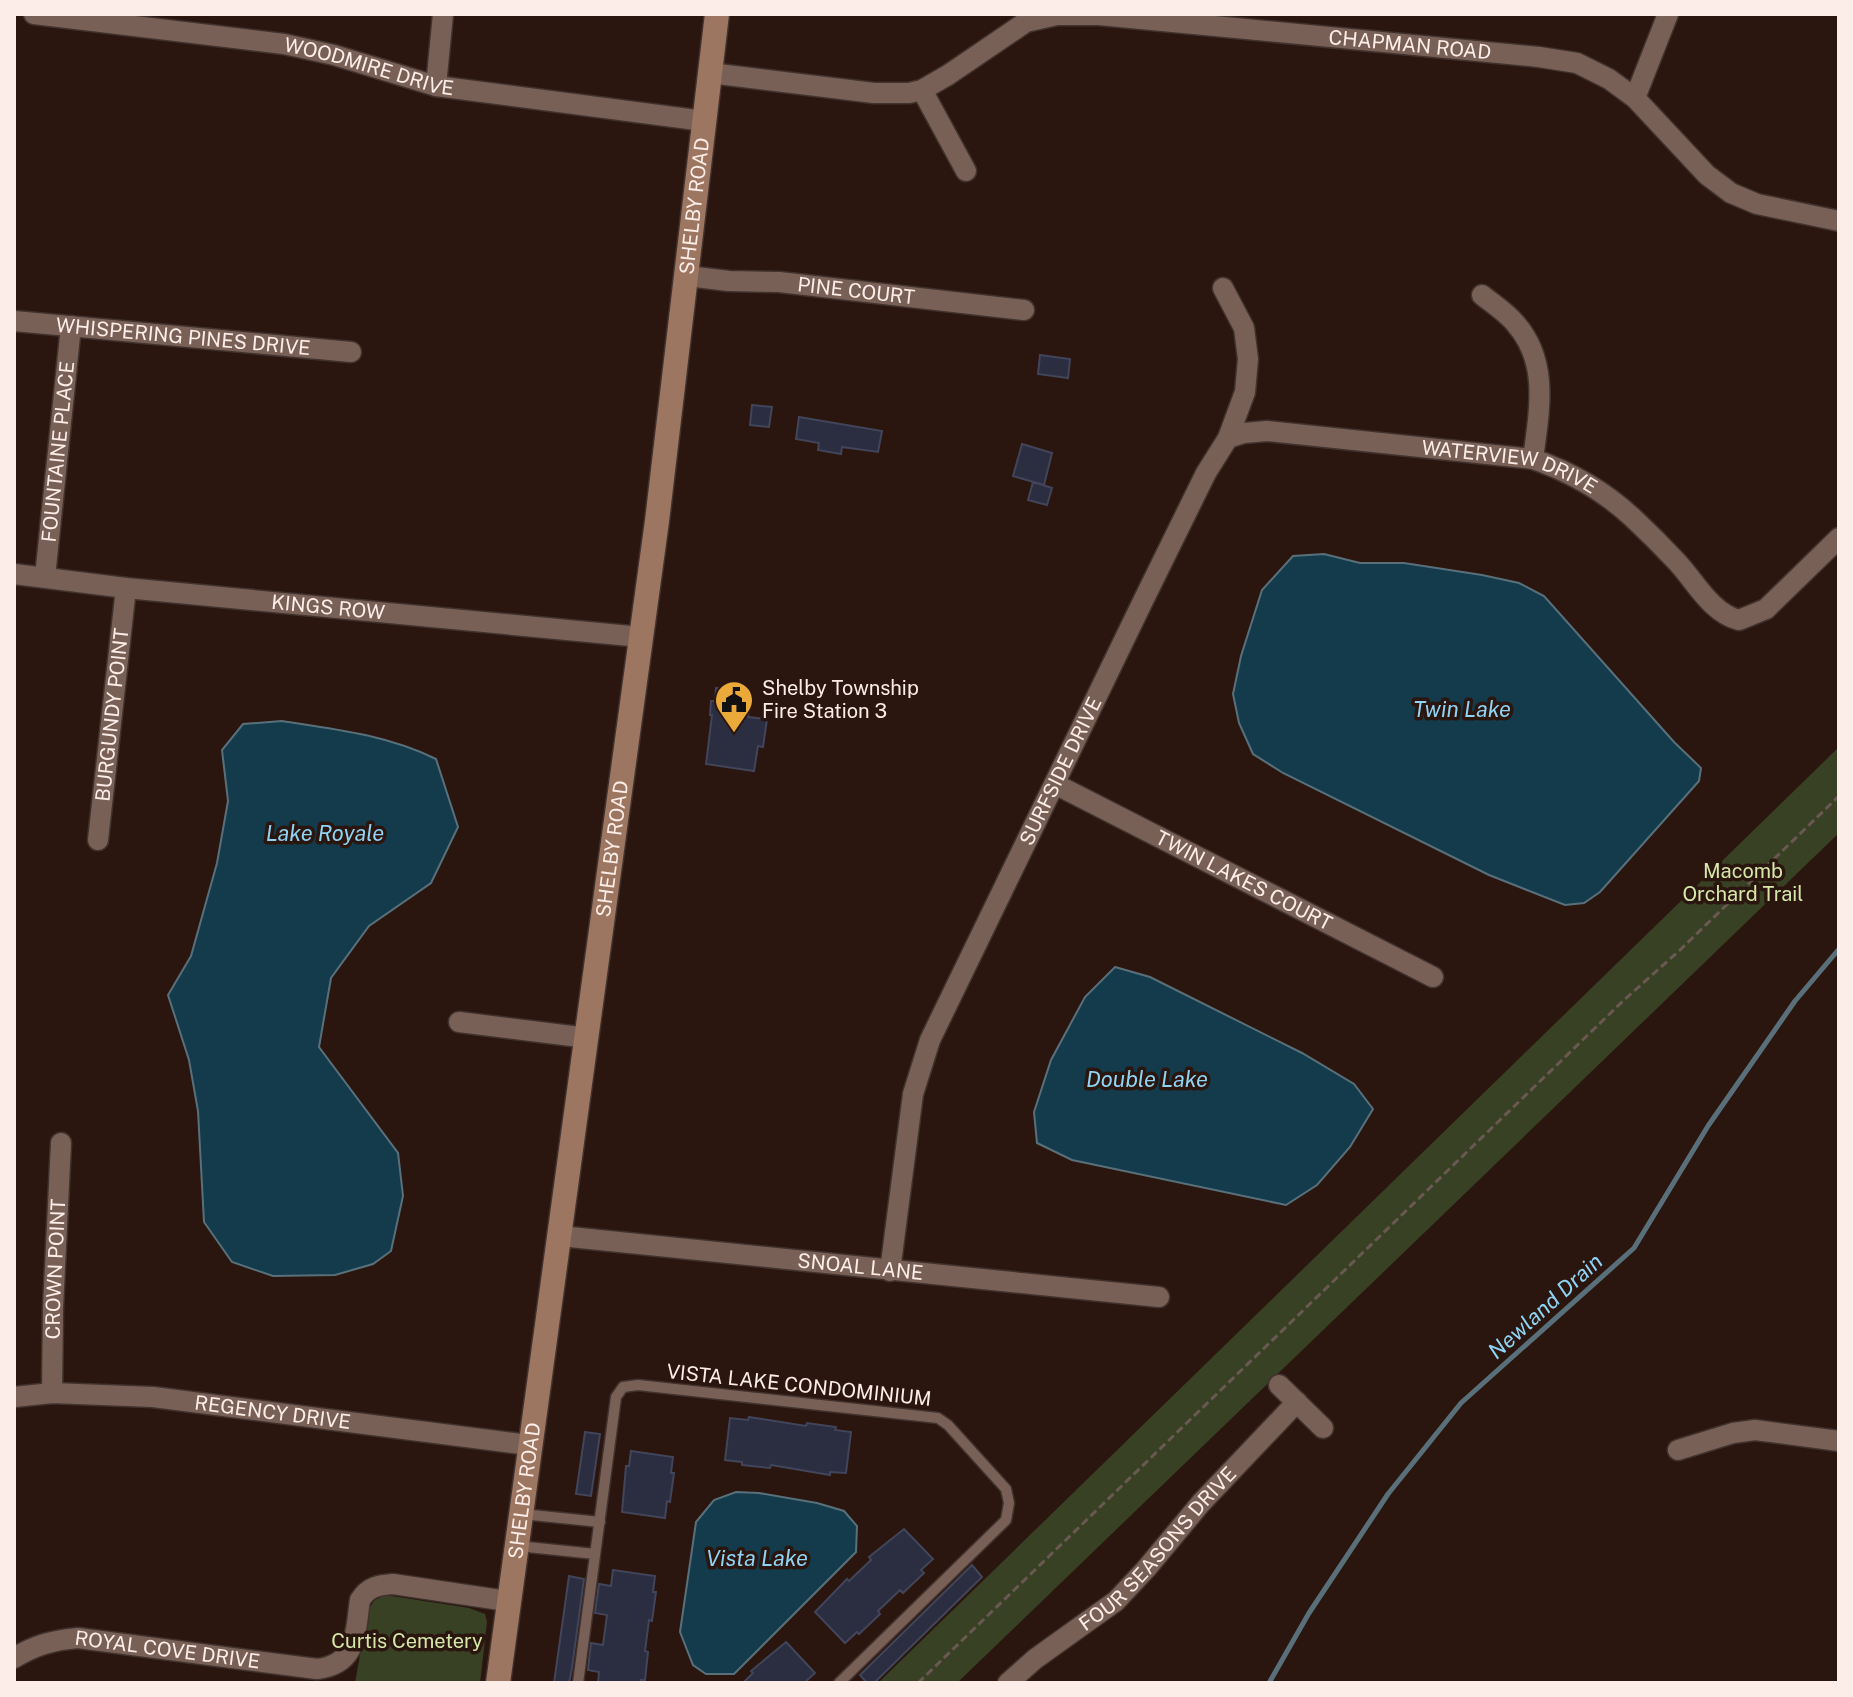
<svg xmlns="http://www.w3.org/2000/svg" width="1853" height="1697" font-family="'Public Sans',sans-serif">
<rect width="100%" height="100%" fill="#2a160f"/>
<path fill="#394124" d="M 1839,747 L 1839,833 L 957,1683 L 878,1683 Z
M 385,1595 L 469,1608 L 485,1614 L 487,1622 L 480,1683 L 355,1683 L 368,1610 L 375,1600 Z"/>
<path fill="#133b4c" stroke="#59707b" stroke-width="2" d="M 1324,554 L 1360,563 L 1404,563 L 1482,575 L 1519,583 L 1544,596 L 1674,742 L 1701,768 L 1699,781 L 1600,892 L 1584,903 L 1565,905 L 1489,875 L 1283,773 L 1253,754 L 1239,723 L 1233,694 L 1241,656 L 1262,590 L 1293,556 Z
M 282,721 C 335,729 387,735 436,759 L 458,827 L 431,883 L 369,926 L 331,978 L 319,1047 L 398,1153 L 403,1196 L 391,1251 L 373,1264 L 335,1275 L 273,1276 L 232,1262 L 204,1222 L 198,1111 L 189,1060 L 168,995 L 191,956 L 217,863 L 228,801 L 222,750 L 243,724 Z
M 1115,967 L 1150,977 L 1302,1053 L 1354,1084 L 1373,1109 L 1350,1147 L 1317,1185 L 1286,1205 L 1072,1160 L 1037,1143 L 1034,1112 L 1051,1060 L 1085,997 Z
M 736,1492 L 759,1493 L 817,1503 L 844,1511 L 857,1526 L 856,1552 L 734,1674 L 706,1674 L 693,1665 L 680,1632 L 696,1522 L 714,1500 Z"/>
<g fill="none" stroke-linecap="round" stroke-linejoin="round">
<path stroke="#59707b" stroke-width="5" d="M 1269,1683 L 1309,1613 L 1388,1494 L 1461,1403 L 1634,1248 L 1708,1126 L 1795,1001 L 1839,949"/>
</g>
<path fill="#2b2d41" stroke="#42455a" stroke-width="2" d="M 1040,355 L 1070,359 L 1068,378 L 1038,374 Z
M 752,405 L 772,407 L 769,427 L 750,425 Z
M 799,417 L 882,431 L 878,452 L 842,447 L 841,454 L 818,450 L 819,443 L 796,439 Z
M 1022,444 L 1052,453 L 1044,485 L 1013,476 Z
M 1033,482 L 1052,488 L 1047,505 L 1028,500 Z
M 716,688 L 751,692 L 748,717 L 767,719 L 763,747 L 758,746 L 754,771 L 706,764 L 712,715 L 710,715 L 711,701 L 715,701 Z
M 749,1417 L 806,1426 L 807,1423 L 836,1427 L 835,1430 L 851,1432 L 846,1473 L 830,1472 L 830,1475 L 771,1465 L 770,1468 L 742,1465 L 742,1462 L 725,1460 L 730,1418 L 748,1420 Z
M 585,1432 L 600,1434 L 591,1496 L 576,1494 Z
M 631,1451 L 673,1457 L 671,1473 L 674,1473 L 670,1502 L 667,1501 L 665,1518 L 622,1512 L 626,1466 L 629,1466 Z
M 904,1529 L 933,1559 L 921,1570 L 924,1573 L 903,1593 L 900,1590 L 878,1611 L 880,1614 L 859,1634 L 857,1632 L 845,1643 L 815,1612 L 847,1579 L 849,1581 L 871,1560 L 869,1557 Z
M 972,1565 L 982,1577 L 874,1683 L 867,1683 L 860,1675 Z
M 613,1570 L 655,1576 L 653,1592 L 656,1592 L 652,1621 L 649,1620 L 645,1651 L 648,1652 L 645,1680 L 641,1680 L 641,1683 L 598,1683 L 599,1672 L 588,1670 L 591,1643 L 603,1645 L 607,1615 L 595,1613 L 599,1584 L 611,1586 Z
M 569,1576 L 584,1579 L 572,1668 L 569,1683 L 554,1683 Z
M 786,1642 L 815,1673 L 804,1683 L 743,1683 L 753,1673 L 751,1671 Z"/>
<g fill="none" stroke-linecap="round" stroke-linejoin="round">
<g stroke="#41322e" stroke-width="13">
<path id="lane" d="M 522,1514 L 600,1522
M 518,1546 L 595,1554
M 578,1683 L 616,1397 L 623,1387 L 638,1385 L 938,1418 L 948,1425 L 1006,1489 L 1009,1503 L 1006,1520 L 839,1683"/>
</g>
<g stroke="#41322e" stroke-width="23">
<g id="street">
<path id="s1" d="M 34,14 L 284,44 L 334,55 L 436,86 L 704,121"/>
<path id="s2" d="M 710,73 L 874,93 L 909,93 L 922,90 L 948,75 L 1026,22 L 1057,15 L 1099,15 L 1539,57 L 1577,63 L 1609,79 L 1635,98 L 1707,175 L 1731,193 L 1757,204 L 1839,221"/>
<path d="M 436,86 L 443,14"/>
<path d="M 922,90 L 966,171"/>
<path d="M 1635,98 L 1668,14"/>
<path id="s3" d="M 687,276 L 729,281 L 779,282 L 1024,310"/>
<path d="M 1482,295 C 1493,304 1506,312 1515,323 C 1550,362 1539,412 1533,459"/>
<path id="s4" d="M 14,321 L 351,352"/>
<path id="s5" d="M 1228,438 L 1244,433 L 1267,431 L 1533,459 C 1571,472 1603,490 1633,518 C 1648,532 1663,547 1677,562 C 1695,581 1711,613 1739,620 L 1766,609 L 1839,538"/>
<path id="s6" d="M 14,574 L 126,588 L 641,637"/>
<path id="s7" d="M 45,577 L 71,326"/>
<path id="s8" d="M 1055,784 L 1433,977"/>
<path id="s9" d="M 98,840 L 126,588"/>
<path d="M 459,1022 L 588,1038"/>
<path id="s10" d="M 560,1236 L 1159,1297"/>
<path id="s11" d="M 890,1271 L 913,1094 L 930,1040 L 1144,599 L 1206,473 L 1228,438 L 1245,392 L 1248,359 L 1244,328 L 1223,288"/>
<path d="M 1279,1385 L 1323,1428"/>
<path id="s12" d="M 52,1393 L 53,1308 L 61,1143"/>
<path id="s13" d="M 14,1397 L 52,1393 L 153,1397 L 529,1445"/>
<path d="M 1678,1450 L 1733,1433 L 1755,1430 L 1839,1441"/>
<path id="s14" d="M 14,1658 C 35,1645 54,1640 78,1638 L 317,1669 C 358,1664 355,1633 360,1600 C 368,1587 378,1585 393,1584 L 507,1601"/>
<path id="s15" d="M 1008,1683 L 1035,1659 L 1116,1601 L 1146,1569 L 1201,1503 L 1297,1402"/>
</g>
</g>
<g stroke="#41322e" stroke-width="27">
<g id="secondary">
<path id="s16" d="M 498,1683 L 657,521 L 717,14"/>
</g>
</g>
<path stroke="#6a5852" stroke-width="3" stroke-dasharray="8 4" stroke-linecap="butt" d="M 918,1683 L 1624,1000 L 1680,950 L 1839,796"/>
<use href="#lane" stroke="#796057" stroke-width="10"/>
<use href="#street" stroke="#796057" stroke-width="20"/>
<use href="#secondary" stroke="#9c7661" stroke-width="24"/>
</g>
<defs>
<g id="civic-pin" transform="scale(2)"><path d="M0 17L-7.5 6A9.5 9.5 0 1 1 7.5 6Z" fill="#eba93a" stroke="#2a160f"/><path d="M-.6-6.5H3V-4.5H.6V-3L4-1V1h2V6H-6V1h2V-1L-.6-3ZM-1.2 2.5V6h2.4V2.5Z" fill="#111"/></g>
</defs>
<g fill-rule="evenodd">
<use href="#civic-pin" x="734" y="700"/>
</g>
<g text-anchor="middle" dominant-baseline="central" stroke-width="7" stroke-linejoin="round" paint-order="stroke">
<g font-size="20" fill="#fcede8" stroke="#2a160f">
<text stroke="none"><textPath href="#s2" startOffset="724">CHAPMAN ROAD</textPath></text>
<text stroke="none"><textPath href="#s1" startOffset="340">WOODMIRE DRIVE</textPath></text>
<text stroke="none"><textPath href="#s16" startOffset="1490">SHELBY ROAD</textPath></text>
<text stroke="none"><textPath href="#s3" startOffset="170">PINE COURT</textPath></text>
<text stroke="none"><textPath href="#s4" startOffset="170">WHISPERING PINES DRIVE</textPath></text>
<text stroke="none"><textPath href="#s7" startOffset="126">FOUNTAINE PLACE</textPath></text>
<text stroke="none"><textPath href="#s5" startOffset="286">WATERVIEW DRIVE</textPath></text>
<text stroke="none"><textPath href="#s6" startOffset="316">KINGS ROW</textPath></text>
<text stroke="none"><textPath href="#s9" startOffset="126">BURGUNDY POINT</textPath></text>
<text stroke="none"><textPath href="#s11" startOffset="534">SURFSIDE DRIVE</textPath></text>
<text stroke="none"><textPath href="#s16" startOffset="842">SHELBY ROAD</textPath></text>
<text stroke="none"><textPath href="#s8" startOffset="212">TWIN LAKES COURT</textPath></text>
<text stroke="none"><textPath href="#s10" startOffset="302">SNOAL LANE</textPath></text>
<text stroke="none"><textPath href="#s12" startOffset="124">CROWN POINT</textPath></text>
<text transform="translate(799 1385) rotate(6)">VISTA LAKE CONDOMINIUM</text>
<text stroke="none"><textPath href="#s13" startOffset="260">REGENCY DRIVE</textPath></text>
<text stroke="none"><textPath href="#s16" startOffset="194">SHELBY ROAD</textPath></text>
<text stroke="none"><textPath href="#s15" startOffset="202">FOUR SEASONS DRIVE</textPath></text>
<text stroke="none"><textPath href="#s14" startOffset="158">ROYAL COVE DRIVE</textPath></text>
</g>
<g font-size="20" fill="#fcede8" stroke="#2a160f" text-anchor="start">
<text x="762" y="688">Shelby Township<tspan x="762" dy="23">Fire Station 3</tspan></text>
</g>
<g font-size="20" fill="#d5e7a9" stroke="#2a160f">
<text x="1743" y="871">Macomb<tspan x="1743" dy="23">Orchard Trail</tspan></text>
<text x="407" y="1641">Curtis Cemetery</text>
</g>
<g font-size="22" font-style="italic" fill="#8fd4f5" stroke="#2a160f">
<text x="1462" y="709">Twin Lake</text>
<text x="325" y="833">Lake Royale</text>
<text x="1147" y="1079">Double Lake</text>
<text transform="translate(1545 1306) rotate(-42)">Newland Drain</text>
<text x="757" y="1558">Vista Lake</text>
</g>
</g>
<rect width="1853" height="1697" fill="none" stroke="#fcede8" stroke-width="32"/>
</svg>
